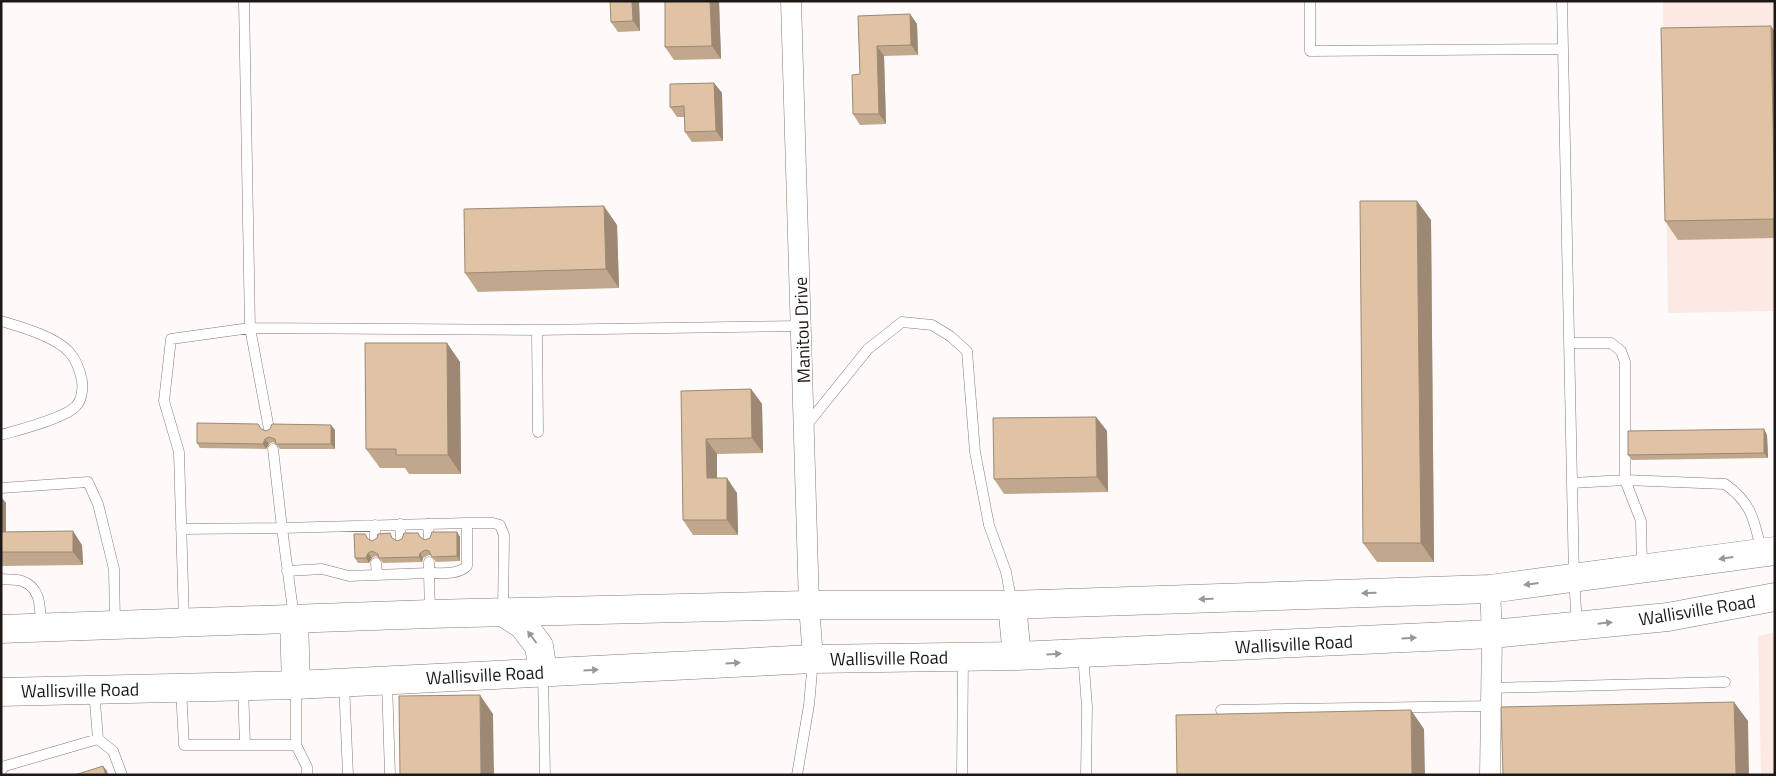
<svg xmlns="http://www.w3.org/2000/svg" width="1776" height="776" font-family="'Titillium Web',sans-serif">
<rect width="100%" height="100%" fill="#fefaf9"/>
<path fill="#fde9e3" d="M 1663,1 L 1775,1 L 1775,311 L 1668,313 Z
M 1775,632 L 1775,775 L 1761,775 L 1758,636 Z"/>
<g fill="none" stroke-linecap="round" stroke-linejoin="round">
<g stroke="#877974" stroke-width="11">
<path id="lane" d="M 1310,1 L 1310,51 L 1562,49
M 1562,1 L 1574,578 L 1577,625
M 1,321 C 21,327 57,337 70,353 C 77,361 80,371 82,381 C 83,388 82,400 76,406 C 66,418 18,430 1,435
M 537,330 L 538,432
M 1569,343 L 1611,343 L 1621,351 L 1625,362 L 1625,480 L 1641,521 L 1642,569
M 805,427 L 868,349 L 902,322 L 932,325 L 950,336 L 967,351 L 975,452 L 989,525 L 1006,572 L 1012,604
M 269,429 L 250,328 L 537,330 L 802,326
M 273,449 L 282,528 L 467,523
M 1572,483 L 1625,480 L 1725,484 C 1753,504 1754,521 1762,553
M 1,488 L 88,482 L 98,504 L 114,569 L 115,624
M 400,524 L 401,539
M 428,524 L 429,538
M 375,525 L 375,539
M 181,529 L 282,528 L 294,618
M 429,562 L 429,573 C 441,573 458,575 467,566 L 467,523 L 493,523 L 500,525 L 504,535 L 503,611
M 376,563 L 377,575
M 287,571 L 322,569 L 349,576 L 429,573 L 430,614
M 1,579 C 7,580 16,579 22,581 C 42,588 40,609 41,627
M 184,621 L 179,452 L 164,401 L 171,339 L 250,328 L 244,1
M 1083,654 L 1087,707 L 1086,775
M 543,673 L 545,775
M 387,681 L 390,775
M 344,683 L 348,775
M 243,687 L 245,745
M 1491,688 L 1725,682
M 181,689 L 184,745 L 296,745 L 307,767 L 307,775
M 94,690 L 98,739
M 1221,710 L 1491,706
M 296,745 L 296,686
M 1,770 L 5,766 L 98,739 L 113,751 L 122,775
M 797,775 L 809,705 L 813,660
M 962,775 L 963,658"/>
</g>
<g stroke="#877974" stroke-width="21">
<path id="street" d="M 791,1 L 809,605 L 813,659
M 1490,589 L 1492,634 L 1490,775"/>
</g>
<g stroke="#877974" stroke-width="29">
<path id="secondary" d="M 1012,605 L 1017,656
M 503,612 L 523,625 L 539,646 L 543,672
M 294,619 L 296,685
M 1,629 L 430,614 L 809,605 L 1012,605 L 1490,589 L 1775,551
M 1,692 L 296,685 L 813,659 L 1017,656 L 1492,634 L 1668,617 L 1775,597"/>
</g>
<use href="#lane" stroke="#fff" stroke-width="10"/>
<use href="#street" stroke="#fff" stroke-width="20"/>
<use href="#secondary" stroke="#fff" stroke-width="28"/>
</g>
<path fill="#c1a88d" d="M 610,1 L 639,1 L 640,31 L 618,32 L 611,22 Z
M 665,1 L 719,1 L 721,59 L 674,60 L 665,47 Z
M 910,14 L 917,24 L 918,55 L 884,56 L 886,124 L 860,125 L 853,114 L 860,74 L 858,16 Z
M 1775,32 L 1775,238 L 1678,240 L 1665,221 Z
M 714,83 L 722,93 L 723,141 L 692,142 L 685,132 L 684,117 L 677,117 L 670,107 Z
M 1431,220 L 1434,562 L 1377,562 L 1363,543 Z
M 617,225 L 619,288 L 478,292 L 465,273 Z
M 447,343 L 460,362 L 461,474 L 409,474 L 405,468 L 380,468 L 366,449 Z
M 751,389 L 762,404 L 763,453 L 717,454 L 717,478 L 737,493 L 738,535 L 693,535 L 683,520 L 681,391 Z
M 1096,417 L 1107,431 L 1108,492 L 1004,494 L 994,479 Z
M 262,429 L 266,431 L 335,430 L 335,449 L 280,449 L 276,444 L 273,442 L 269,444 L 266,449 L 200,448 L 197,443 Z
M 1764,429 L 1767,435 L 1768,458 L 1632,460 L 1628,455 Z
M 1,497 L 6,503 L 6,532 L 82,545 L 83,565 L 1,566 Z
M 457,532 L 460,537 L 460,561 L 436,562 L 432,556 L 429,555 L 423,558 L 422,562 L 383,563 L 379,558 L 376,556 L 372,558 L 369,563 L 358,563 L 355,558 L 369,540 L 372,541 L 394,539 L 397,541 L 422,538 L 425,540 Z"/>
<path fill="#9d8873" d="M 632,1 L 639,1 L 640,31 L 633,21 Z
M 710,1 L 719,1 L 721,59 L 712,46 Z
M 910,14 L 917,24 L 918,55 L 911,45 Z
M 1771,26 L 1775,32 L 1775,219 Z
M 877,46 L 884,56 L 886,124 L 879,114 Z
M 714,83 L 722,93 L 723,141 L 716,131 Z
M 1417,201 L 1431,220 L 1434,562 L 1421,543 Z
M 604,206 L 617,225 L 619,288 L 606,269 Z
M 447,343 L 460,362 L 461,474 L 448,455 Z
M 751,389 L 762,404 L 763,453 L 752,438 Z
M 1096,417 L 1107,431 L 1108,492 L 1097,477 Z
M 331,425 L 335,430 L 335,449 L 331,444 Z
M 1764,429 L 1767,435 L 1768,458 L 1764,453 Z
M 265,439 L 269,444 L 266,449 L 263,444 Z
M 706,439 L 717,454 L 717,493 L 707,478 Z
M 727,478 L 737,493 L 738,535 L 727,520 Z
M 1,497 L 6,503 L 6,546 L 1,539 Z
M 73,531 L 82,545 L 83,565 L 73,552 Z
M 457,532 L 460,537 L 460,561 L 457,556 Z
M 368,553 L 372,558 L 369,563 L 366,558 Z
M 420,553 L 423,558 L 422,562 L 419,557 Z
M 480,695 L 493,714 L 494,775 L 481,775 Z
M 1734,702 L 1748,721 L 1749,775 L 1736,775 Z
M 1411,710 L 1424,729 L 1425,775 L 1412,775 Z
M 103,766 L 107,771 L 108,775 L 106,775 Z"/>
<path fill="#e0c3a4" stroke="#9d8873" d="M 610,1 L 632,1 L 633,21 L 611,22 Z
M 665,1 L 710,1 L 712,46 L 665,47 Z
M 910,14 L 911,45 L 877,46 L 879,114 L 853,114 L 852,75 L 860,74 L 858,16 Z
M 1771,26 L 1775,219 L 1665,221 L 1661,28 Z
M 714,83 L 716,131 L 685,132 L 684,106 L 670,107 L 670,84 Z
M 1360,201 L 1417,201 L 1421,543 L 1363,543 Z
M 604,206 L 606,269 L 465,273 L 464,209 Z
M 365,343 L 447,343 L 448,455 L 396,455 L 396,449 L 366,449 Z
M 751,389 L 752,438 L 706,439 L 707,478 L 727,478 L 727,520 L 683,520 L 681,391 Z
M 1096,417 L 1097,477 L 994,479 L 993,418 Z
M 197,423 L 258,424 L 261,429 L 266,431 L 270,429 L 272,424 L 331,425 L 331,444 L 276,444 L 275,439 L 269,437 L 265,439 L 263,444 L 197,443 Z
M 1764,429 L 1764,453 L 1628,455 L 1628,431 Z
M 73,531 L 73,552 L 1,552 L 1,532 Z
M 432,532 L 457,532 L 457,556 L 432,557 L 429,551 L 425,550 L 420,553 L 419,557 L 379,558 L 378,554 L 372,551 L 368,553 L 366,558 L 355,558 L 354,534 L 365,534 L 368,539 L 372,541 L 377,538 L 378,534 L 390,533 L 392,538 L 397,541 L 402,539 L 404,533 L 418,533 L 420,537 L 425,540 L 430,538 Z
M 480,695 L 481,775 L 400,775 L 399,696 Z
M 1734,702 L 1736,775 L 1503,775 L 1501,707 Z
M 1411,710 L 1412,775 L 1177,775 L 1176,715 Z
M 103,766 L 106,775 L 75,775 Z"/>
<defs><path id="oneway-solid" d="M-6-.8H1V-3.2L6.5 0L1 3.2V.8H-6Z" transform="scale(1.25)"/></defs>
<g fill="#9a9897">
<use href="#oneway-solid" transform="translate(1726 558) rotate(172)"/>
<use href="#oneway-solid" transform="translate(1531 584) rotate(173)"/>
<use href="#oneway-solid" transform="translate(1369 593) rotate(178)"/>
<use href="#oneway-solid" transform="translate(1206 599) rotate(178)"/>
<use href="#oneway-solid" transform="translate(1605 623) rotate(-6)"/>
<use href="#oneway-solid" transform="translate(532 637) rotate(-127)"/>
<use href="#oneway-solid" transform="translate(1409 638) rotate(-3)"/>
<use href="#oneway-solid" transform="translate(1054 654) rotate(-3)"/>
<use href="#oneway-solid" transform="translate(733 663) rotate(-3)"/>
<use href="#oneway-solid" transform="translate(591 670) rotate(-3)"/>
</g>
<g text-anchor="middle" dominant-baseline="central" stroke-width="4" stroke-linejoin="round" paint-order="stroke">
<g font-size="18" fill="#1e1917" stroke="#fff">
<text transform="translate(802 330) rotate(-92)">Manitou Drive</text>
<text transform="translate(1697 610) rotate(-9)">Wallisville Road</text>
<text transform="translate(1294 644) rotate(-3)">Wallisville Road</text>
<text transform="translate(889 658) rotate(-1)">Wallisville Road</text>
<text transform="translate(485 675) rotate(-3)">Wallisville Road</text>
<text transform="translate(80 690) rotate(-1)">Wallisville Road</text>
</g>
</g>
<rect width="1776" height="776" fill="none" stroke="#1e1917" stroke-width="5"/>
</svg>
